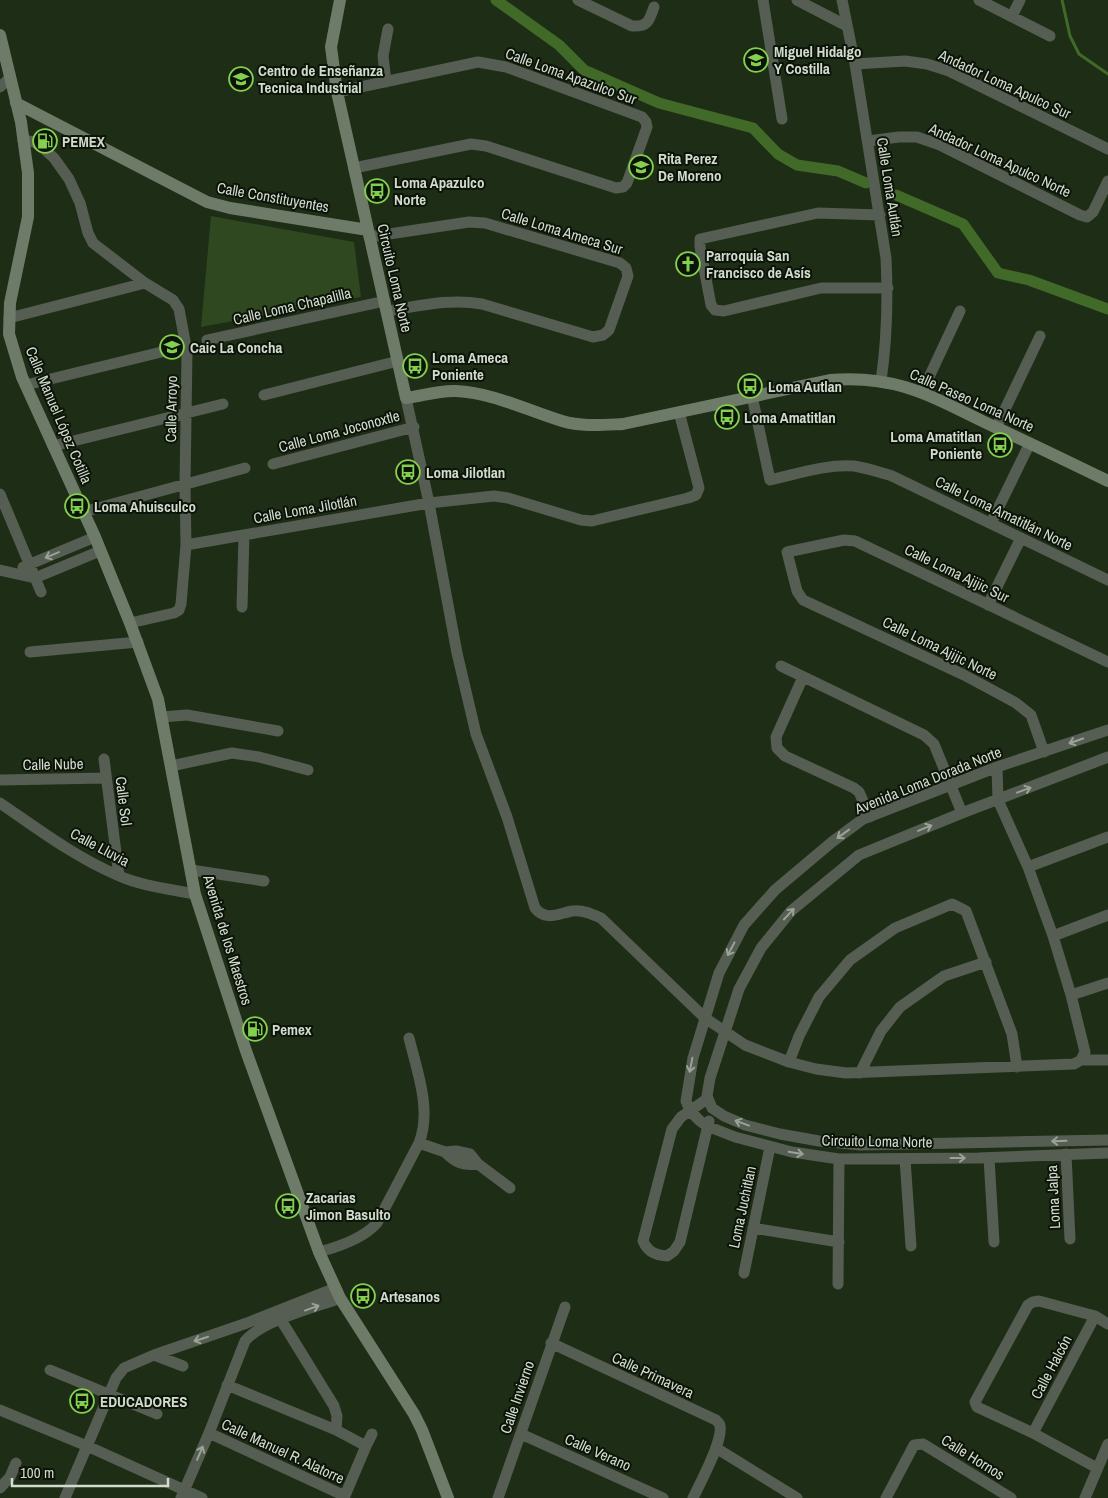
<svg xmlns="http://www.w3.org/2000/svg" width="1108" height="1498" font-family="'Archivo Narrow',sans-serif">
<rect width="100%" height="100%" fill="#1e2d15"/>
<path fill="#2f481f" d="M 211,216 L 354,242 L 361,297 L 201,327 Z"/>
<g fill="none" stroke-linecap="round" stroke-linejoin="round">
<path stroke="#416927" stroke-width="3" d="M 1062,0 L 1070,36 L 1079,54 L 1108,74"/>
<path stroke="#416927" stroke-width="11" d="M 496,0 L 559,45 L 584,70 L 659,103 L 753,128 L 778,154 L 797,165 L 838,171 L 866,183
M 896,195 L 963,224 L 998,273 L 1029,280 L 1108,309"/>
<path stroke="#565d52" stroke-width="11" d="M 578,0 L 632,26 C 648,27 649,21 654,7
M 763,0 L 782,119
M 797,0 L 847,26
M 842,0 L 855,64 L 886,258 C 888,299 887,340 881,381
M 979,0 L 1050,36
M 1012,16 L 1020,0
M 855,64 L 905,61 L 927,64 L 949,71 L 1108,149
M 386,82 L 383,56 L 388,29
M 0,87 L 10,78
M 337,92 L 478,62 L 506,67 L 642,117 L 646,122 L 647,127 L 627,183 L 623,187 L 616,188 L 486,146 L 471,144 L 354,168
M 23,140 L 34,142 L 43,148 L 54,158 L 69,179 L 80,203 L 88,233 L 93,243 L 145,283 L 173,300 L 179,309 L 187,352 L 185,484 L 186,545 L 181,604 L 179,610 L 174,613 L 130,623
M 868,141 L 899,137 L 917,137 L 940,145 L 1080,215 L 1087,217 L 1093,212 L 1108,181
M 880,215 L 818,213 L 700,239 L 700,247 L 711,305 L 715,310 L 724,311 L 821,288 L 888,288
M 369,237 L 469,222 L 485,223 L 620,263 L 626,268 L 628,276 L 609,330 L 603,335 L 593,337 L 482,304 C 450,298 419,306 387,311
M 9,318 L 145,283
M 207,340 L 385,301
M 26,385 L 186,346
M 922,392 L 960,311
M 264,395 L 398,361
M 752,396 L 770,480 C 797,474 826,464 854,466 C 867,468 879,472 892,476 L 1108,580
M 406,398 L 429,503 L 457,653 L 476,734 L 507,817 L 535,908 C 546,922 559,913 573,911 C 583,910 592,914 601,918 L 705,1018 L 745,1045 L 789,1062 L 816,1069 L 846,1073 L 1074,1064 L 1081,1060 L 1108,1060
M 996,428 L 1040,336
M 53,446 L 223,404
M 273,464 L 414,427
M 0,494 L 41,592
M 83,512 L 245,468
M 991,523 L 1030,443
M 186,545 L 429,503 L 494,496 L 508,498 L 581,520 L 592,521 L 688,498 L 696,495 L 699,488 L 679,412
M 23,567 L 95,537
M 0,570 L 35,578 L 100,551
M 988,605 L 1021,538
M 242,607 L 244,535
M 30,652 L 138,642
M 781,666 L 924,735 L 934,744 L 962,813
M 803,677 L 776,737 L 777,748 L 785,756 L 854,788 L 859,792 L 870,817
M 161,717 L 187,715 L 278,731
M 1108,730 L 997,767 L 863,819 L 832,842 L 775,890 L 744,925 L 719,973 L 693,1058 L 686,1101 L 690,1111 L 700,1121 L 707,1126 L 735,1137 L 792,1152 L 839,1159 L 978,1158 L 1108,1153
M 1044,752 L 1031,715 L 1016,703 L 964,675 L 803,600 L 797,591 L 787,552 L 844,540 L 855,541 L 1108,662
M 1108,757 L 962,813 L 859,855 L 791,911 L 761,948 L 739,989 L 710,1078 L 707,1096 L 712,1108 L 724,1116 L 745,1125 L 780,1134 L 819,1141 L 861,1145 L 1108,1140
M 104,759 L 119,876
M 171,766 L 232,753 L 259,757 L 308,770
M 997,767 L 998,800 L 1028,867 L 1053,936 L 1071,995 L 1085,1052 L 1081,1060
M 0,780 L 106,778
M 0,803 C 38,829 75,857 117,875 C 141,886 169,889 195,894
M 1028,867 L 1108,837
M 191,870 L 264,881
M 1053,936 L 1108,915
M 1071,995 L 1108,983
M 789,1062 L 799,1036 L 819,997 L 850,960 L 895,928 L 952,904 L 966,911 L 1012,1034 L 1017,1067
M 860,1073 L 881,1031 L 900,1007 L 944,976 L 986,962
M 707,1099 L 681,1117 L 672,1129 L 643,1241 C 648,1252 655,1255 667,1256 L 674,1251 L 680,1242 L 709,1121
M 419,1143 L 445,1152 L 456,1151 L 470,1154 L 478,1164 L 510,1188
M 445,1152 C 456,1163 463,1166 478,1164
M 1066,1154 L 1070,1239
M 989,1158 L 994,1242
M 905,1159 L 911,1246
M 753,1228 L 839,1242
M 319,1252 C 338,1247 364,1238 377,1223 L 419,1143 C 432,1110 417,1071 409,1038
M 744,1273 L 770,1147
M 838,1284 L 839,1159
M 281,1320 L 334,1406 L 337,1416 L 336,1430
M 551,1343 L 716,1420 C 718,1423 720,1423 720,1426 C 723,1442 700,1483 693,1498
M 154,1355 L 183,1366
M 50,1370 L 157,1414
M 227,1385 L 336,1430 L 366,1446
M 0,1410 L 87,1446 L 202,1498
M 209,1433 L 345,1496
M 1033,1433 L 1095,1316
M 521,1434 L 663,1498
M 716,1448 L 797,1498
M 1097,1468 L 1033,1433 L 977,1407 L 975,1402 L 1028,1305 L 1033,1302 L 1039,1301 L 1095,1316 L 1108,1324
M 0,1488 L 10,1477 L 16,1463
M 65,1498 L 116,1378 L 124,1368 L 154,1355 L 247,1323 L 335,1288
M 181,1498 L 209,1433 L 245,1341 C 263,1320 314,1308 340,1298
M 344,1498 L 366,1446 L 372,1434
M 498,1498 L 565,1307
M 886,1498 L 914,1445 L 923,1444 L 1011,1498
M 1085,1498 L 1108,1444"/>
<path stroke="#6f7b69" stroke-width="12" d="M 340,0 L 331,47 L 337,92 L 406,398 C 422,396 440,390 456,391 C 494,393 526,410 562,421 C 582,427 602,425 623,424 L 830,380 C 901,374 937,400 997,428 C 1034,445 1071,463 1108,481
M 0,35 L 21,122 L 28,173 L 28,217 L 10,303 L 9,334 L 22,377 L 95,537 L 130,623 L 158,699 L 195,894 L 246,1051 L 319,1252 L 340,1298 L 414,1414 L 422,1430 L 448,1498
M 16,103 L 207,202 L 230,208 L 368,230"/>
</g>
<defs><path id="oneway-shaft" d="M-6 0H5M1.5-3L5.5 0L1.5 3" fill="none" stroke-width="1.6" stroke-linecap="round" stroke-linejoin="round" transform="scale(1.25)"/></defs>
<g stroke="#9aa396">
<use href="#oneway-shaft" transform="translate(52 555) rotate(157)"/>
<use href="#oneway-shaft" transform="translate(1076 741) rotate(161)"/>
<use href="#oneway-shaft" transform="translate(1024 790) rotate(-20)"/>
<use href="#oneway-shaft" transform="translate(925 828) rotate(-22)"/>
<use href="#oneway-shaft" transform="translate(843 834) rotate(144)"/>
<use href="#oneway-shaft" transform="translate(789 914) rotate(-47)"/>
<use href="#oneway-shaft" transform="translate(731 949) rotate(118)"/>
<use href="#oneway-shaft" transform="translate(691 1065) rotate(101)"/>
<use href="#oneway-shaft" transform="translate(742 1123) rotate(-160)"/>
<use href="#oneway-shaft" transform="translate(1059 1141) rotate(178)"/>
<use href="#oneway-shaft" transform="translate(796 1153) rotate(10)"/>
<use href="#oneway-shaft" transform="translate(958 1158)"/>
<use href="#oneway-shaft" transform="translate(312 1308) rotate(-20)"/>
<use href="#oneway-shaft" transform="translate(201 1339) rotate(162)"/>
<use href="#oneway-shaft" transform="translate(200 1453) rotate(-67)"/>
</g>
<defs>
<g id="school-ring" transform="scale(1.25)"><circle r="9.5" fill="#0c1309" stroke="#83d04f" stroke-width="1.5"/><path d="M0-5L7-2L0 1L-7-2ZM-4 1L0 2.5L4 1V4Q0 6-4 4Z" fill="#83d04f"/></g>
<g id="university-ring" transform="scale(1.25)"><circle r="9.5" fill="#0c1309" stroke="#83d04f" stroke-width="1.5"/><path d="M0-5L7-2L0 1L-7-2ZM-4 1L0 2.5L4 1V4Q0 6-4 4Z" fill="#83d04f"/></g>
<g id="fuel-ring" transform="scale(1.25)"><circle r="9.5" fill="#0c1309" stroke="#83d04f" stroke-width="1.5"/><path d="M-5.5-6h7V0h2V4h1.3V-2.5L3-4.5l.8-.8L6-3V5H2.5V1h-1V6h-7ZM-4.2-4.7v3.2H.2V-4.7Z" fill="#83d04f"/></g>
<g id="bus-ring" transform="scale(1.25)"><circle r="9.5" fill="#0c1309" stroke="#83d04f" stroke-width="1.5"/><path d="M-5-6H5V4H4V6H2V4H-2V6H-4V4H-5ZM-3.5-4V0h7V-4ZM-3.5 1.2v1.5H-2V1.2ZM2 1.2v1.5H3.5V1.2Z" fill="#83d04f"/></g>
<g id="church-ring" transform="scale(1.25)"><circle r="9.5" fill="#0c1309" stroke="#83d04f" stroke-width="1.5"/><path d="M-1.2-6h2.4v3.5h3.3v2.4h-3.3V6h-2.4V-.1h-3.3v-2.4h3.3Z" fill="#83d04f"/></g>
</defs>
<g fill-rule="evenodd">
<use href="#school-ring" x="756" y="60"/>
<use href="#university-ring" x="241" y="79"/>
<use href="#fuel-ring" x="45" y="141"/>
<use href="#school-ring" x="641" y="167"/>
<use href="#bus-ring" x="377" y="191"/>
<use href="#church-ring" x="688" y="264"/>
<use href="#school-ring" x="172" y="347"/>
<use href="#bus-ring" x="415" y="366"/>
<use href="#bus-ring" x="750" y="386"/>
<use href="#bus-ring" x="727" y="417"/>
<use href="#bus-ring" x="1000" y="445"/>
<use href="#bus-ring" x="408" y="472"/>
<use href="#bus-ring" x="77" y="506"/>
<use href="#fuel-ring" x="255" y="1029"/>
<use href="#bus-ring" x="288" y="1206"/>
<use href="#bus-ring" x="363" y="1296"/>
<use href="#bus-ring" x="82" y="1401"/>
</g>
<g text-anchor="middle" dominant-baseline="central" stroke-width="4" stroke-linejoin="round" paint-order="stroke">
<g font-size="15" font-weight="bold" fill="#d2dccd" stroke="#0c1309" text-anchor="start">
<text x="774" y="51">Miguel Hidalgo<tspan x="774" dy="17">Y Costilla</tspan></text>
<text x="258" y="70">Centro de Enseñanza<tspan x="258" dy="17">Tecnica Industrial</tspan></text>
<text x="62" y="141">PEMEX</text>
<text x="658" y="158">Rita Perez<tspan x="658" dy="17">De Moreno</tspan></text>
<text x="394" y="182">Loma Apazulco<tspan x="394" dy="17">Norte</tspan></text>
<text x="706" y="255">Parroquia San<tspan x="706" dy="17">Francisco de Asís</tspan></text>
<text x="190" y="347">Caic La Concha</text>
<text x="432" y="357">Loma Ameca<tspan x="432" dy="17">Poniente</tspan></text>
<text x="768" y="386">Loma Autlan</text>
<text x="744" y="417">Loma Amatitlan</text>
<text x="982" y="436" text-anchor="end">Loma Amatitlan<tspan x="982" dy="17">Poniente</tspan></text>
<text x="426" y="472">Loma Jilotlan</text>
<text x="94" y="506">Loma Ahuisculco</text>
<text x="272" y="1029">Pemex</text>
<text x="306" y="1197">Zacarias<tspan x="306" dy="17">Jimon Basulto</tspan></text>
<text x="380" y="1296">Artesanos</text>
<text x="100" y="1401">EDUCADORES</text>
</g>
<g font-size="15" fill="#d2dccd" stroke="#0c1309">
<text transform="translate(571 76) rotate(20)">Calle Loma Apazulco Sur</text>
<text transform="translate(1005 84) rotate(25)">Andador Loma Apulco Sur</text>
<text transform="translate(1000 160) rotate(25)">Andador Loma Apulco Norte</text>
<text transform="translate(890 187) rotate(81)">Calle Loma Autlán</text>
<text transform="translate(273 197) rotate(10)">Calle Constituyentes</text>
<text transform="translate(562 231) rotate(17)">Calle Loma Ameca Sur</text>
<text transform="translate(395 278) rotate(77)">Circuito Loma Norte</text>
<text transform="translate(292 306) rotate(-13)">Calle Loma Chapalilla</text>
<text transform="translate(972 400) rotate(24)">Calle Paseo Loma Norte</text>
<text transform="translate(171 409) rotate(-89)">Calle Arroyo</text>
<text transform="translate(59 415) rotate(67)">Calle Manuel López Cotilla</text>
<text transform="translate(339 431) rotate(-15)">Calle Loma Joconoxtle</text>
<text transform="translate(305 509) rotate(-10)">Calle Loma Jilotlán</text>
<text transform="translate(1004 513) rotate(26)">Calle Loma Amatitlán Norte</text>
<text transform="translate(957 573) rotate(26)">Calle Loma Ajijic Sur</text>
<text transform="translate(940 648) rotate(26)">Calle Loma Ajijic Norte</text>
<text transform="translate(53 764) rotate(-1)">Calle Nube</text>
<text transform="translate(928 780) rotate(-22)">Avenida Loma Dorada Norte</text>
<text transform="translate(124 801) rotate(83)">Calle Sol</text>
<text transform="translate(100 847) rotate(28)">Calle Lluvia</text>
<text transform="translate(228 940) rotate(73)">Avenida de los Maestros</text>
<text transform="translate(877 1141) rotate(1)">Circuito Loma Norte</text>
<text transform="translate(1053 1197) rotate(-93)">Loma Jalpa</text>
<text transform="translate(742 1207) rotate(-78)">Loma Juchitlan</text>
<text transform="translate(1051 1367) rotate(-62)">Calle Halcón</text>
<text transform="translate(653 1375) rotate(25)">Calle Primavera</text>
<text transform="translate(517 1397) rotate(-71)">Calle Invierno</text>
<text transform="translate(283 1451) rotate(25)">Calle Manuel R. Alatorre</text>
<text transform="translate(598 1452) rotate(24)">Calle Verano</text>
<text transform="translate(973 1457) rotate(32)">Calle Hornos</text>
</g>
</g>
<path d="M12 1478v8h156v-8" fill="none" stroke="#d2dccd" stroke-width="2.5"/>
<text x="20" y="1478" font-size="15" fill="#d2dccd" stroke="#0c1309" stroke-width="4" paint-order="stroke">100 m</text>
</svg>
